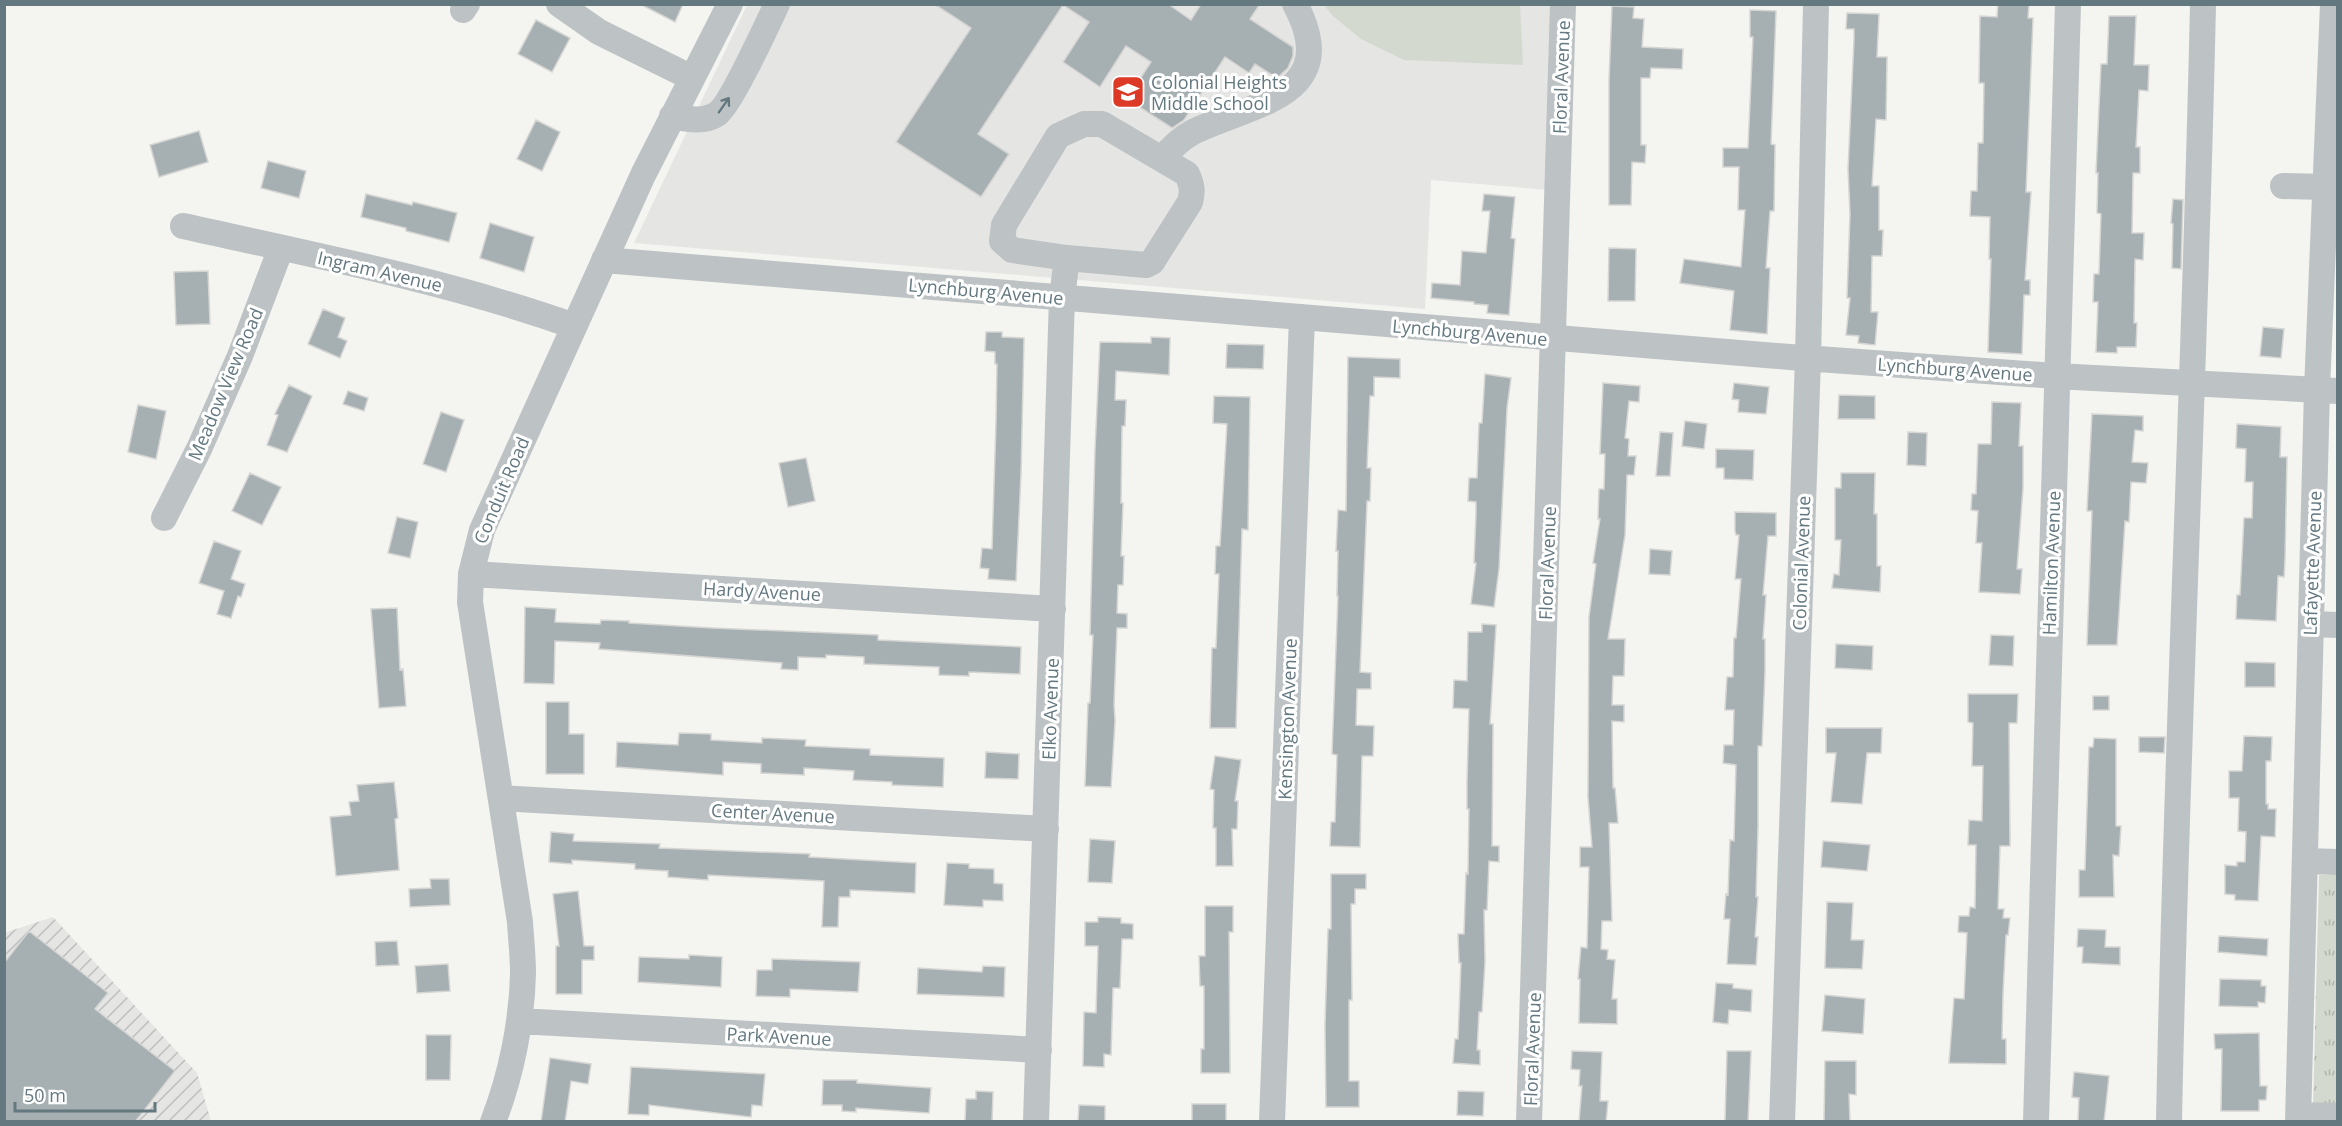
<svg xmlns="http://www.w3.org/2000/svg" width="2342" height="1126" font-family="'Open Sans',sans-serif">
<defs>
<pattern id="industrial-furrows" width="10" height="10" patternUnits="userSpaceOnUse" patternTransform="scale(1.5)"><rect width="10" height="10" fill="#e5e5e4"/><path d="M-1 1l2-2M0 10L10 0M9 11l2-2" fill="none" stroke="#bdbebe"/></pattern>
<pattern id="park-tufts" width="24" height="20" patternUnits="userSpaceOnUse" patternTransform="scale(1.5)"><rect width="24" height="20" fill="#d4d9cf"/><path d="M3 7l-1-3M5 7V3M7 7l1-3M15 17l-1-3M17 17v-4M19 17l1-3" fill="none" stroke="#b0b5ad"/></pattern>
</defs>
<rect width="100%" height="100%" fill="#f4f4f0"/>
<path fill="#e5e5e4" d="M 747,5 L 1553,5 L 1549,190 L 1431,180 L 1425,309 L 634,243 Z"/>
<path fill="url(#industrial-furrows)" d="M 53,917 L 197,1073 L 211,1121 L 5,1121 L 4,933 Z"/>
<path fill="url(#park-tufts)" d="M 2319,875 L 2337,875 L 2337,1109 L 2313,1108 Z"/>
<path fill="#d4d9cf" d="M 1324,5 L 1520,5 L 1523,65 L 1404,60 L 1361,39 L 1333,16 Z"/>
<path fill="#a6afb2" stroke="#d5d5d3" stroke-width="1.5" d="M 640,4 L 683,4 L 675,22 Z
M 934,4 L 1168,4 L 1191,20 L 1201,4 L 1260,4 L 1250,19 L 1293,47 L 1293,56 L 1288,68 L 1277,78 L 1255,64 L 1249,73 L 1225,57 L 1184,120 L 1172,128 L 1127,99 L 1151,62 L 1126,46 L 1100,87 L 1063,62 L 1089,22 L 1063,5 L 978,134 L 1009,154 L 981,197 L 896,142 L 971,28 Z
M 1998,4 L 2029,4 L 2028,18 L 2033,18 L 2026,192 L 2031,192 L 2025,280 L 2030,280 L 2030,295 L 2024,295 L 2022,354 L 1988,352 L 1991,259 L 1989,259 L 1990,217 L 1970,216 L 1971,191 L 1977,191 L 1978,143 L 1983,143 L 1984,83 L 1979,83 L 1980,16 L 1997,17 Z
M 1612,6 L 1634,7 L 1633,18 L 1644,19 L 1642,47 L 1683,49 L 1682,69 L 1651,68 L 1650,78 L 1641,78 L 1641,145 L 1646,145 L 1645,163 L 1632,162 L 1631,205 L 1609,205 L 1609,80 Z
M 1750,10 L 1776,11 L 1771,144 L 1775,145 L 1774,211 L 1770,211 L 1766,268 L 1770,268 L 1767,334 L 1730,330 L 1734,291 L 1680,283 L 1684,259 L 1741,267 L 1745,210 L 1738,210 L 1739,167 L 1723,167 L 1723,148 L 1748,148 L 1753,37 L 1750,37 Z
M 1847,13 L 1879,14 L 1877,57 L 1887,57 L 1886,120 L 1876,119 L 1872,186 L 1879,186 L 1879,230 L 1883,230 L 1882,256 L 1872,256 L 1871,312 L 1878,312 L 1875,345 L 1858,343 L 1859,336 L 1846,335 L 1850,298 L 1847,298 L 1850,214 L 1848,169 L 1854,40 L 1854,29 L 1846,29 Z
M 2109,16 L 2136,16 L 2134,65 L 2149,65 L 2148,91 L 2139,90 L 2136,147 L 2140,147 L 2140,173 L 2133,173 L 2132,233 L 2144,233 L 2143,260 L 2135,259 L 2134,323 L 2137,323 L 2136,347 L 2117,347 L 2117,353 L 2096,352 L 2098,302 L 2093,302 L 2094,274 L 2099,274 L 2101,214 L 2097,213 L 2098,173 L 2096,173 L 2101,64 L 2107,64 Z
M 536,20 L 570,38 L 552,72 L 518,54 Z
M 536,120 L 560,132 L 542,171 L 517,159 Z
M 199,131 L 208,162 L 159,177 L 150,145 Z
M 268,161 L 306,171 L 299,198 L 261,188 Z
M 366,194 L 412,205 L 413,202 L 457,213 L 449,242 L 406,231 L 406,228 L 361,217 Z
M 1484,194 L 1515,197 L 1511,238 L 1515,239 L 1509,315 L 1487,313 L 1488,305 L 1474,304 L 1474,302 L 1431,298 L 1432,283 L 1460,285 L 1462,251 L 1486,253 L 1490,211 L 1482,211 Z
M 2173,199 L 2183,200 L 2181,269 L 2172,268 L 2173,224 L 2171,223 Z
M 490,223 L 534,237 L 524,272 L 480,258 Z
M 1609,248 L 1636,249 L 1635,301 L 1608,301 Z
M 208,271 L 210,324 L 176,325 L 174,272 Z
M 323,309 L 345,318 L 338,337 L 347,341 L 340,358 L 308,344 Z
M 2263,327 L 2284,329 L 2281,358 L 2260,356 Z
M 986,332 L 1002,332 L 1002,337 L 1024,338 L 1021,473 L 1016,581 L 988,579 L 989,569 L 980,568 L 982,548 L 992,549 L 996,423 L 997,364 L 995,364 L 995,352 L 985,351 Z
M 1151,337 L 1170,338 L 1169,375 L 1116,371 L 1115,400 L 1126,400 L 1125,426 L 1122,426 L 1121,503 L 1123,503 L 1121,556 L 1124,556 L 1123,585 L 1118,585 L 1117,613 L 1127,614 L 1127,628 L 1117,628 L 1114,704 L 1115,721 L 1111,787 L 1085,786 L 1088,703 L 1090,703 L 1093,635 L 1090,635 L 1095,450 L 1100,342 L 1151,343 Z
M 1227,344 L 1264,345 L 1263,369 L 1226,368 Z
M 1348,357 L 1400,359 L 1400,378 L 1374,377 L 1374,396 L 1370,396 L 1367,468 L 1371,468 L 1370,501 L 1367,501 L 1360,672 L 1371,673 L 1371,689 L 1357,689 L 1356,725 L 1374,726 L 1373,756 L 1362,756 L 1360,847 L 1330,846 L 1331,822 L 1335,822 L 1337,755 L 1332,754 L 1338,596 L 1337,596 L 1338,551 L 1336,551 L 1338,510 L 1346,511 Z
M 1485,374 L 1511,378 L 1507,408 L 1499,569 L 1494,607 L 1471,604 L 1476,563 L 1474,563 L 1476,514 L 1476,502 L 1468,501 L 1469,478 L 1477,478 L 1479,423 L 1482,423 Z
M 1603,383 L 1640,386 L 1639,402 L 1629,401 L 1625,438 L 1629,439 L 1628,456 L 1636,456 L 1634,475 L 1627,475 L 1625,535 L 1608,639 L 1625,639 L 1624,676 L 1613,676 L 1612,705 L 1624,705 L 1624,722 L 1612,721 L 1613,788 L 1615,788 L 1618,823 L 1609,823 L 1612,921 L 1602,921 L 1601,949 L 1608,950 L 1607,959 L 1615,960 L 1612,999 L 1617,999 L 1617,1024 L 1579,1023 L 1580,979 L 1578,979 L 1581,947 L 1587,948 L 1589,867 L 1580,867 L 1580,847 L 1592,847 L 1588,797 L 1589,617 L 1596,564 L 1593,563 L 1600,519 L 1598,519 L 1599,489 L 1604,489 L 1605,454 L 1600,454 Z
M 1734,383 L 1769,387 L 1766,414 L 1738,412 L 1739,400 L 1732,399 Z
M 289,385 L 312,396 L 287,452 L 267,445 L 278,415 L 275,414 Z
M 348,391 L 368,398 L 364,411 L 343,404 Z
M 1839,395 L 1875,396 L 1875,419 L 1838,419 Z
M 1214,396 L 1250,397 L 1248,530 L 1242,529 L 1236,728 L 1210,728 L 1212,648 L 1216,648 L 1219,574 L 1215,574 L 1216,546 L 1220,546 L 1227,424 L 1213,423 Z
M 1992,402 L 2021,403 L 2019,446 L 2023,446 L 2023,488 L 2017,569 L 2022,569 L 2020,594 L 1979,592 L 1982,543 L 1976,543 L 1978,511 L 1971,510 L 1972,494 L 1976,494 L 1978,444 L 1991,444 Z
M 138,405 L 166,411 L 156,459 L 128,452 Z
M 441,412 L 464,420 L 446,472 L 423,464 Z
M 2092,414 L 2143,416 L 2143,431 L 2135,430 L 2132,462 L 2148,463 L 2146,483 L 2131,482 L 2129,522 L 2125,521 L 2117,645 L 2087,645 L 2092,511 L 2087,511 Z
M 1685,421 L 1707,424 L 1704,449 L 1682,446 Z
M 2237,424 L 2281,427 L 2280,457 L 2287,457 L 2285,559 L 2284,577 L 2278,576 L 2276,621 L 2236,619 L 2237,595 L 2240,595 L 2244,518 L 2252,518 L 2253,482 L 2245,482 L 2246,449 L 2236,448 Z
M 1660,432 L 1673,433 L 1670,476 L 1656,476 Z
M 1908,432 L 1927,433 L 1926,466 L 1907,465 Z
M 1716,449 L 1754,450 L 1753,480 L 1724,479 L 1724,468 L 1716,468 Z
M 806,458 L 815,501 L 788,507 L 779,463 Z
M 250,473 L 281,487 L 262,525 L 232,511 Z
M 1841,473 L 1875,473 L 1874,514 L 1877,514 L 1877,566 L 1881,566 L 1880,592 L 1832,588 L 1834,574 L 1839,575 L 1841,540 L 1835,540 L 1835,488 L 1841,488 Z
M 1735,512 L 1776,513 L 1776,536 L 1768,536 L 1763,595 L 1766,595 L 1763,639 L 1765,639 L 1765,671 L 1762,746 L 1758,746 L 1758,826 L 1756,897 L 1758,897 L 1755,937 L 1758,937 L 1756,965 L 1727,964 L 1730,919 L 1724,919 L 1726,894 L 1728,895 L 1730,840 L 1734,841 L 1736,765 L 1723,763 L 1724,745 L 1733,745 L 1734,710 L 1725,710 L 1727,677 L 1733,677 L 1734,638 L 1736,638 L 1741,579 L 1735,579 L 1739,535 L 1736,535 L 1735,531 Z
M 397,517 L 418,522 L 410,558 L 388,553 Z
M 214,541 L 241,551 L 231,579 L 245,584 L 241,597 L 238,596 L 231,618 L 217,614 L 224,591 L 199,583 Z
M 1650,549 L 1672,551 L 1670,575 L 1649,574 Z
M 525,607 L 556,609 L 555,622 L 600,624 L 601,620 L 629,621 L 629,623 L 712,628 L 878,635 L 878,640 L 1021,647 L 1020,674 L 969,672 L 969,676 L 939,675 L 939,667 L 864,664 L 864,657 L 826,655 L 826,658 L 798,657 L 798,670 L 781,669 L 782,663 L 599,649 L 600,643 L 555,641 L 554,684 L 524,683 Z
M 397,608 L 400,670 L 403,669 L 406,706 L 379,708 L 371,609 Z
M 1482,624 L 1496,625 L 1490,724 L 1493,724 L 1492,846 L 1499,846 L 1499,862 L 1489,861 L 1487,910 L 1484,910 L 1485,962 L 1482,1012 L 1479,1012 L 1477,1050 L 1480,1050 L 1480,1065 L 1453,1063 L 1455,1039 L 1458,1039 L 1461,963 L 1459,963 L 1458,934 L 1464,934 L 1466,873 L 1468,874 L 1469,809 L 1467,809 L 1467,783 L 1469,709 L 1453,708 L 1454,680 L 1467,681 L 1468,632 L 1482,632 Z
M 1991,635 L 2014,636 L 2013,666 L 1989,665 Z
M 1836,644 L 1873,646 L 1872,670 L 1835,668 Z
M 2245,662 L 2275,663 L 2275,687 L 2245,687 Z
M 1968,694 L 2018,694 L 2017,723 L 2009,723 L 2010,846 L 2000,846 L 1998,909 L 2004,909 L 2003,918 L 2010,918 L 2008,935 L 2006,935 L 2003,993 L 2002,1039 L 2006,1039 L 2006,1064 L 1949,1063 L 1954,998 L 1964,999 L 1967,933 L 1958,932 L 1959,916 L 1969,916 L 1970,907 L 1975,908 L 1976,845 L 1968,845 L 1969,820 L 1982,821 L 1983,766 L 1972,766 L 1973,723 L 1968,722 Z
M 2093,696 L 2109,696 L 2109,710 L 2093,710 Z
M 546,702 L 569,702 L 569,734 L 584,734 L 584,774 L 546,774 Z
M 1826,728 L 1882,728 L 1881,753 L 1867,753 L 1862,804 L 1831,802 L 1836,753 L 1826,753 Z
M 679,733 L 711,734 L 711,740 L 762,743 L 762,738 L 806,740 L 805,746 L 870,749 L 870,755 L 944,758 L 943,787 L 892,785 L 892,782 L 853,780 L 854,771 L 804,768 L 804,775 L 761,773 L 761,764 L 723,762 L 723,775 L 616,767 L 617,742 L 678,745 Z
M 2244,736 L 2272,737 L 2271,761 L 2266,761 L 2266,804 L 2268,804 L 2268,809 L 2276,809 L 2275,837 L 2261,836 L 2258,901 L 2235,900 L 2235,895 L 2225,894 L 2225,865 L 2237,866 L 2237,862 L 2245,862 L 2246,832 L 2238,831 L 2239,798 L 2229,798 L 2229,771 L 2242,771 Z
M 2139,737 L 2165,737 L 2164,753 L 2139,752 Z
M 2094,738 L 2116,739 L 2116,826 L 2121,826 L 2119,856 L 2113,855 L 2114,897 L 2079,897 L 2079,870 L 2085,870 L 2089,747 L 2093,747 Z
M 986,752 L 1019,754 L 1018,779 L 985,778 Z
M 1215,756 L 1241,760 L 1235,801 L 1238,801 L 1237,829 L 1232,829 L 1233,866 L 1216,866 L 1216,828 L 1213,828 L 1214,790 L 1210,789 Z
M 394,782 L 398,818 L 395,819 L 399,870 L 336,876 L 330,817 L 351,815 L 349,802 L 359,801 L 357,785 Z
M 551,832 L 574,834 L 573,841 L 660,844 L 659,848 L 810,854 L 809,857 L 916,863 L 915,893 L 850,890 L 850,897 L 839,897 L 838,927 L 822,927 L 824,881 L 708,875 L 708,880 L 668,877 L 668,871 L 635,869 L 635,864 L 572,860 L 572,864 L 549,862 Z
M 1090,839 L 1115,841 L 1112,883 L 1088,882 Z
M 1823,841 L 1870,845 L 1867,871 L 1821,867 Z
M 947,863 L 969,864 L 969,868 L 994,869 L 994,883 L 1003,884 L 1003,901 L 983,900 L 983,907 L 944,905 Z
M 1331,874 L 1366,874 L 1366,889 L 1355,889 L 1355,904 L 1351,904 L 1352,1000 L 1349,1000 L 1349,1081 L 1359,1081 L 1359,1107 L 1326,1107 L 1325,1025 L 1328,929 L 1331,929 Z
M 430,879 L 449,879 L 450,905 L 410,907 L 409,889 L 431,888 Z
M 578,891 L 584,946 L 594,946 L 594,960 L 582,960 L 582,994 L 556,994 L 556,946 L 559,946 L 553,894 Z
M 1827,902 L 1853,903 L 1851,940 L 1864,940 L 1862,969 L 1825,968 Z
M 1205,906 L 1233,906 L 1233,932 L 1229,932 L 1230,1073 L 1201,1073 L 1201,1049 L 1204,1049 L 1204,986 L 1200,986 L 1199,956 L 1205,956 Z
M 1098,917 L 1121,918 L 1121,923 L 1133,924 L 1133,939 L 1122,939 L 1120,988 L 1113,988 L 1111,1055 L 1104,1054 L 1104,1067 L 1083,1066 L 1084,1012 L 1096,1013 L 1098,946 L 1085,946 L 1085,922 L 1098,922 Z
M 2078,929 L 2106,930 L 2105,947 L 2120,947 L 2120,965 L 2082,963 L 2083,947 L 2077,947 Z
M 29,931 L 108,993 L 95,1009 L 175,1071 L 135,1122 L 4,1122 L 4,963 Z
M 2219,936 L 2268,939 L 2267,956 L 2218,952 Z
M 397,941 L 399,965 L 376,966 L 375,942 Z
M 689,955 L 722,957 L 721,987 L 638,982 L 639,957 L 689,959 Z
M 772,959 L 860,962 L 858,992 L 790,989 L 790,997 L 756,996 L 757,970 L 772,970 Z
M 448,964 L 450,991 L 417,993 L 415,966 Z
M 983,966 L 1005,967 L 1004,997 L 917,994 L 918,968 L 982,972 Z
M 2220,979 L 2261,980 L 2261,986 L 2266,986 L 2265,1003 L 2258,1002 L 2258,1007 L 2219,1006 Z
M 1716,983 L 1733,984 L 1733,988 L 1752,990 L 1751,1012 L 1729,1010 L 1728,1024 L 1713,1022 Z
M 1825,995 L 1865,999 L 1863,1034 L 1822,1031 Z
M 2259,1033 L 2260,1086 L 2267,1086 L 2266,1100 L 2259,1100 L 2259,1111 L 2221,1111 L 2222,1049 L 2215,1049 L 2214,1034 Z
M 426,1035 L 451,1035 L 450,1080 L 426,1080 Z
M 1572,1051 L 1602,1052 L 1600,1101 L 1608,1101 L 1606,1122 L 1579,1122 L 1582,1086 L 1579,1086 L 1580,1070 L 1571,1069 Z
M 1727,1051 L 1751,1051 L 1748,1122 L 1725,1122 Z
M 550,1058 L 591,1064 L 588,1084 L 571,1081 L 565,1122 L 541,1122 Z
M 1825,1061 L 1856,1061 L 1856,1095 L 1849,1094 L 1850,1122 L 1824,1122 Z
M 631,1067 L 765,1074 L 762,1106 L 752,1105 L 751,1117 L 649,1105 L 649,1115 L 628,1114 Z
M 2074,1072 L 2109,1076 L 2104,1122 L 2078,1122 L 2079,1098 L 2072,1097 Z
M 823,1080 L 857,1080 L 857,1083 L 931,1088 L 929,1113 L 856,1108 L 856,1112 L 842,1111 L 842,1105 L 822,1105 Z
M 976,1091 L 993,1092 L 992,1122 L 965,1122 L 966,1099 L 976,1099 Z
M 1458,1091 L 1484,1092 L 1483,1116 L 1457,1115 Z
M 1192,1104 L 1226,1104 L 1226,1122 L 1192,1122 Z
M 1079,1105 L 1105,1106 L 1105,1122 L 1078,1122 Z"/>
<g fill="none" stroke-linecap="round" stroke-linejoin="round">
<path stroke="#bdc2c4" stroke-width="26" d="M 559,4 L 599,32 L 692,78
M 463,10 L 467,4
M 672,116 C 687,119 703,123 717,114 C 730,106 768,23 777,4
M 1162,159 C 1171,148 1180,139 1193,132 C 1253,103 1344,96 1295,4
M 2283,186 L 2324,187
M 183,226 C 314,255 447,281 574,326
M 604,260 L 1790,357 L 2056,376 L 2338,391
M 164,518 L 199,449 L 240,356 L 281,248
M 471,574 L 1053,609
M 2311,624 L 2338,625
M 501,798 L 1046,829
M 2305,861 L 2338,862
M 519,1021 L 1039,1050
M 2299,1115 L 2338,1116
M 493,1122 C 511,1076 522,1022 523,973 C 523,956 521,939 520,922 L 470,602 L 471,574 L 482,530 L 643,175 L 730,4
M 1036,1122 L 1062,297 L 1067,258 L 1146,265 L 1152,262 L 1190,202 C 1193,191 1192,185 1187,174 L 1102,124 L 1084,124 L 1058,136 L 1004,225 L 1002,241 L 1012,250 L 1067,258
M 1272,1122 L 1302,317
M 1529,1122 L 1563,4
M 1782,1122 L 1808,358 L 1816,4
M 2036,1122 L 2068,4
M 2169,1122 C 2176,749 2195,377 2203,4
M 2298,1122 L 2317,390 L 2333,4"/>
</g>
<defs><path id="oneway-shaft" d="M-6 0H5M1.5-3L5.5 0L1.5 3" fill="none" stroke-width="1.6" stroke-linecap="round" stroke-linejoin="round" transform="scale(1.5)"/></defs>
<use stroke="#647880" href="#oneway-shaft" transform="translate(724 105) rotate(-55)"/>
<defs>
<g id="school-square" transform="scale(1.725)"><rect x="-9" y="-9" width="18" height="18" rx="4" fill="#dd3927" stroke="#fff"/><path d="M0-5L7-2L0 1L-7-2ZM-4 1L0 2.5L4 1V4Q0 6-4 4Z" fill="#fff"/></g>
</defs>
<g fill-rule="evenodd">
<use href="#school-square" x="1128" y="92"/>
</g>
<g text-anchor="middle" dominant-baseline="central" stroke-width="6" stroke-linejoin="round" paint-order="stroke">
<g font-size="18" fill="#647880" stroke="#fff">
<text transform="translate(1561 77) rotate(-88)">Floral Avenue</text>
<text transform="translate(380 271) rotate(13)">Ingram Avenue</text>
<text transform="translate(986 291) rotate(5)">Lynchburg Avenue</text>
<text transform="translate(1470 332) rotate(5)">Lynchburg Avenue</text>
<text transform="translate(1955 369) rotate(4)">Lynchburg Avenue</text>
<text transform="translate(225 384) rotate(-67)">Meadow View Road</text>
<text transform="translate(501 490) rotate(-67)">Conduit Road</text>
<text transform="translate(1547 563) rotate(-88)">Floral Avenue</text>
<text transform="translate(1801 563) rotate(-88)">Colonial Avenue</text>
<text transform="translate(2051 563) rotate(-88)">Hamilton Avenue</text>
<text transform="translate(2312 563) rotate(-88)">Lafayette Avenue</text>
<text transform="translate(762 591) rotate(3)">Hardy Avenue</text>
<text transform="translate(1050 709) rotate(-88)">Elko Avenue</text>
<text transform="translate(1287 719) rotate(-88)">Kensington Avenue</text>
<text transform="translate(773 813) rotate(3)">Center Avenue</text>
<text transform="translate(779 1036) rotate(3)">Park Avenue</text>
<text transform="translate(1532 1049) rotate(-88)">Floral Avenue</text>
</g>
<g font-size="18" fill="#647880" stroke="#fff" text-anchor="start">
<text x="1151" y="82">Colonial Heights<tspan x="1151" dy="21">Middle School</tspan></text>
</g>
</g>
<rect width="2342" height="1126" fill="none" stroke="#647880" stroke-width="12"/>
<path d="M15 1102v9h140v-9" fill="none" stroke="#647880" stroke-width="3"/>
<text x="24" y="1102" font-size="18" fill="#647880" stroke="#ffffff" stroke-width="4.5" paint-order="stroke">50 m</text>
</svg>
